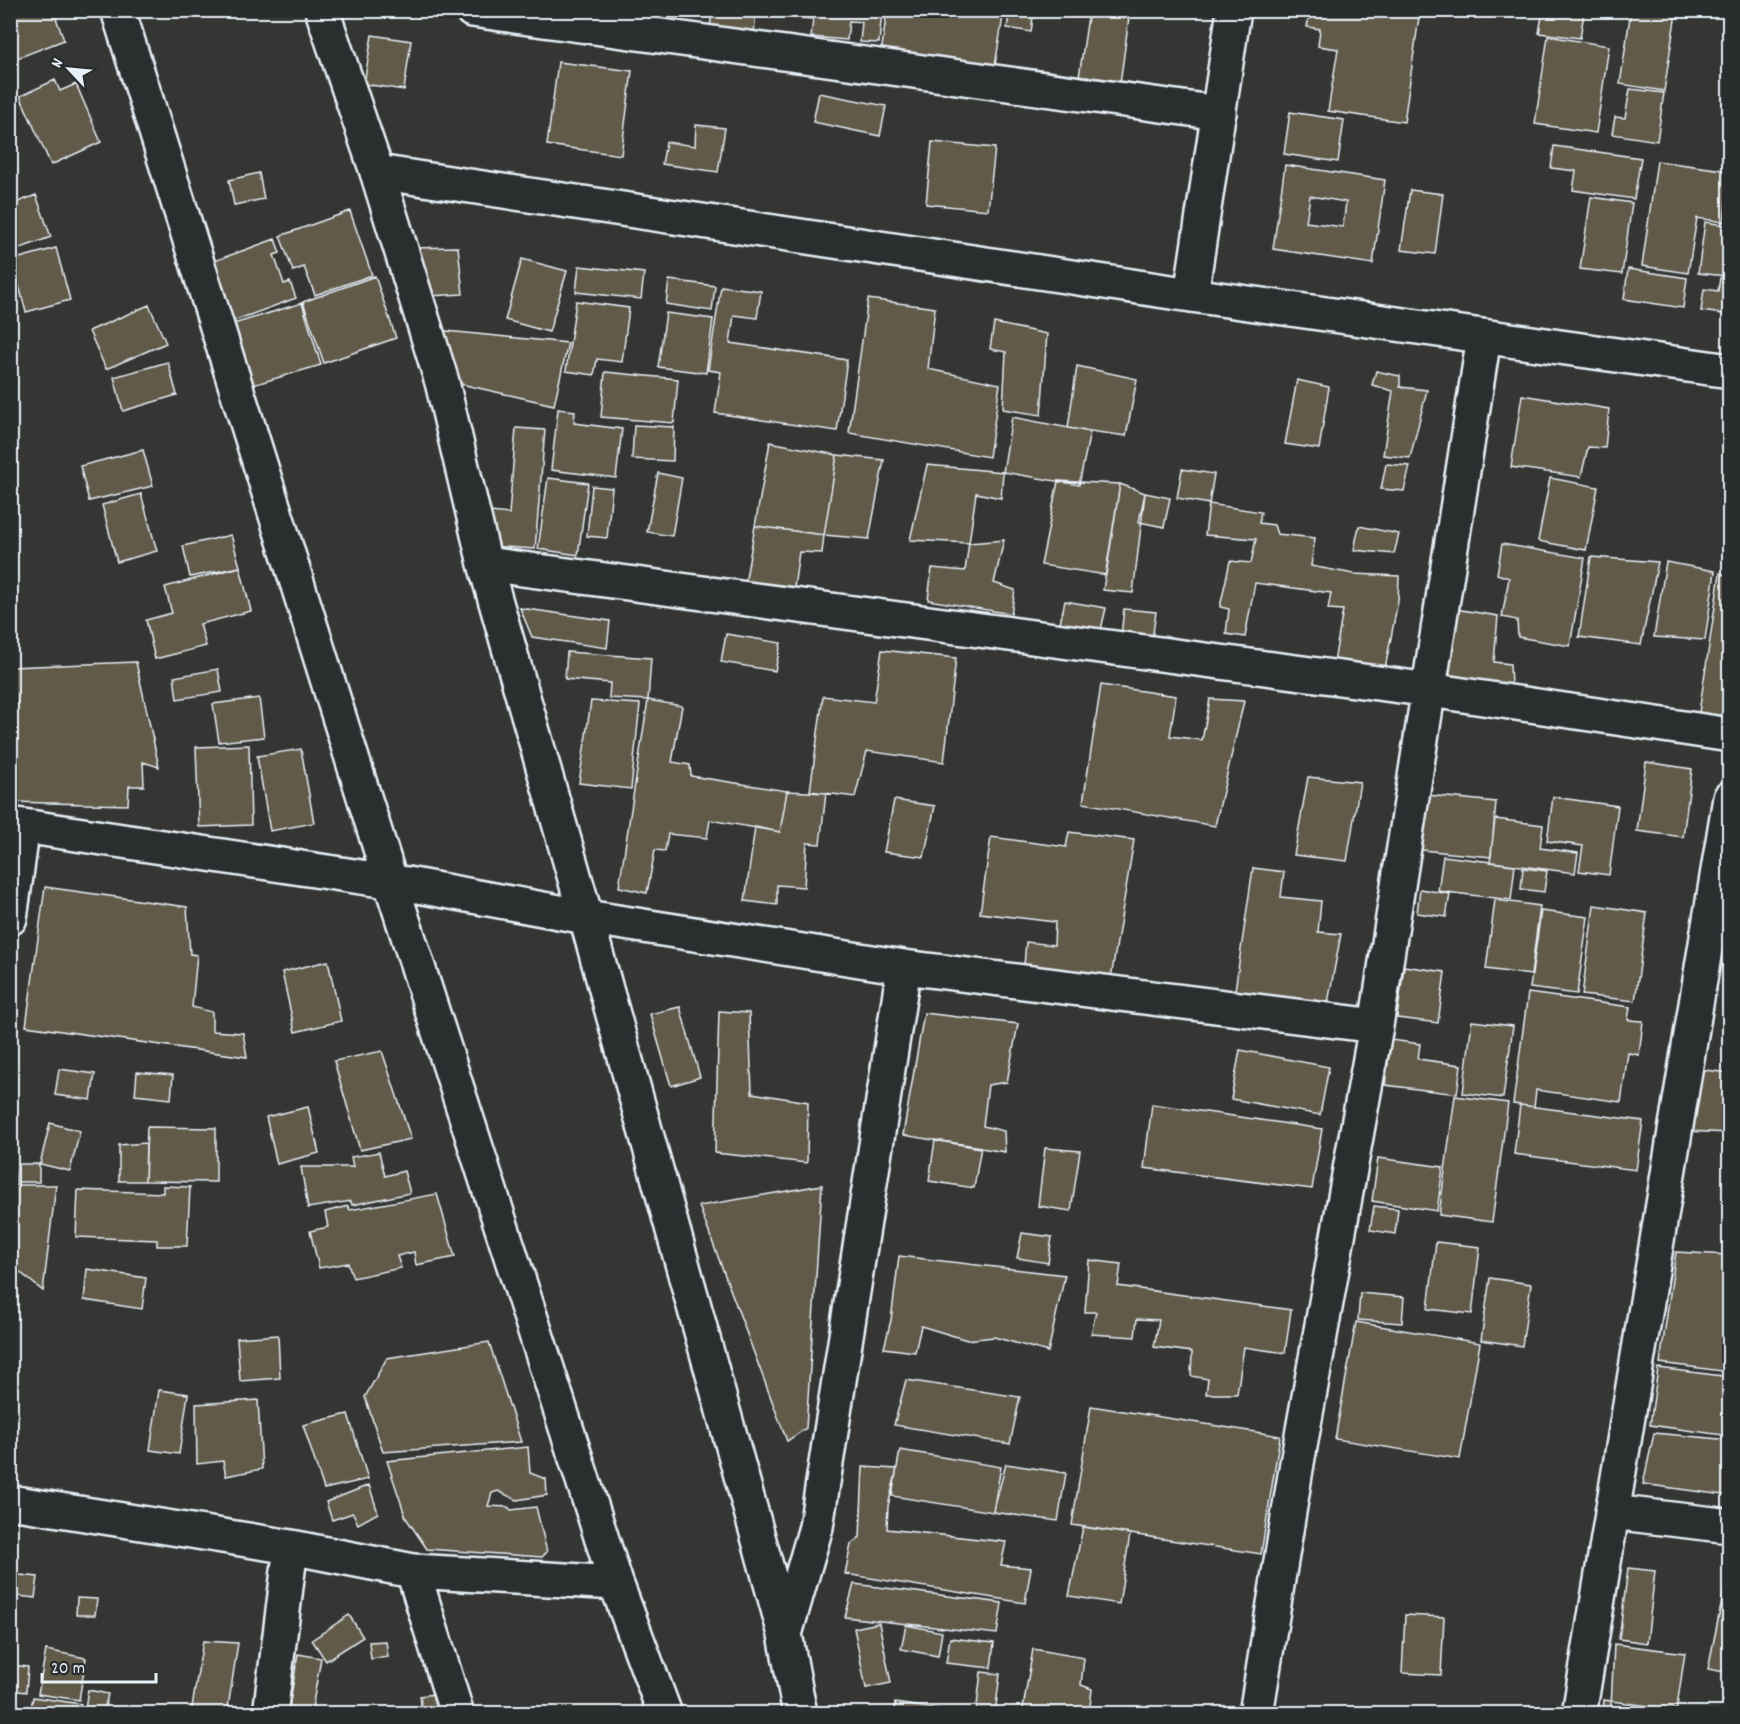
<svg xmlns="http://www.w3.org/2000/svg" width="1740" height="1724" font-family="Dekko,sans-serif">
<rect width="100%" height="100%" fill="#353634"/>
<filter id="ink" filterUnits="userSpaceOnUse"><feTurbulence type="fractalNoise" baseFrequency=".0167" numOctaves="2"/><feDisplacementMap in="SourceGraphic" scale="12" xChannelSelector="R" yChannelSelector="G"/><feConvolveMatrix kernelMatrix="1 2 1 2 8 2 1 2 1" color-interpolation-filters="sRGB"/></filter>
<g filter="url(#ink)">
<path fill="#625a4a" stroke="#e8f1f8" stroke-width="1.5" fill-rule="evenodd" d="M 20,10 L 53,10 L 64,40 L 10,61 L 10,14 Z
M 712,10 L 756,10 L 754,34 L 710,29 Z
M 760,10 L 882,10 L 879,43 L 860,42 L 862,22 L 849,21 L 847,40 L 811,37 L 813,19 L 759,14 Z
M 887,10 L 1004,10 L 994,72 L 881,54 Z
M 1010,10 L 1034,10 L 1031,32 L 1007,28 Z
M 1089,10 L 1130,10 L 1120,84 L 1079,77 Z
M 1310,10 L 1420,10 L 1404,122 L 1328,111 L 1338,49 L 1318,46 L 1320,29 L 1307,27 Z
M 1543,10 L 1564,10 L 1584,13 L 1580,38 L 1539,33 Z
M 1631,10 L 1657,10 L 1676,13 L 1664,91 L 1620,84 Z
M 372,35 L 411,41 L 404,90 L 364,84 Z
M 1548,36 L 1609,46 L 1596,133 L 1535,124 Z
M 558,62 L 632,71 L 621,155 L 547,145 Z
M 55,80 L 60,91 L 76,84 L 101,142 L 51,165 L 20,96 Z
M 1630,89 L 1664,93 L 1657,141 L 1612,134 L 1615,117 L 1625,118 Z
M 819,93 L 886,106 L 880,136 L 813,122 Z
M 1290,112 L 1344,120 L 1338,162 L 1284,154 Z
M 696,125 L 725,128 L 718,172 L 662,164 L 666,142 L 695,146 Z
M 932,142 L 995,148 L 988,210 L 926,204 Z
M 1554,146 L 1641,158 L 1634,199 L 1573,190 L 1576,171 L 1551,168 Z
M 1657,161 L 1730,171 L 1724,222 L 1697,218 L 1688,273 L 1642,266 Z
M 1285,165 L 1385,180 L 1373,264 L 1273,249 ZM 1310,196 L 1346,202 L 1343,227 L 1306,222 Z
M 259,173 L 264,199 L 234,205 L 229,180 Z
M 1410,190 L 1443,194 L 1435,254 L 1401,250 Z
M 36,195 L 51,237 L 10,252 L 10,205 Z
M 1591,197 L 1632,203 L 1622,274 L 1580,269 Z
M 350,211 L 372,275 L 315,295 L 304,267 L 293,271 L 280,236 Z
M 1705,222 L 1730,226 L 1730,248 L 1725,276 L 1698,273 Z
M 275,239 L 280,253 L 274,255 L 284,284 L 290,282 L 296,298 L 225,324 L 203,265 Z
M 458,247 L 463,294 L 430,296 L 409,248 Z
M 56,248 L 70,300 L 26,312 L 12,260 Z
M 522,259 L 567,271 L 549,332 L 505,320 Z
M 579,266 L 644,273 L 641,299 L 576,292 Z
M 1628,269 L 1687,278 L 1683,308 L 1624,299 Z
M 375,276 L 396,338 L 324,363 L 303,302 Z
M 1720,278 L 1730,279 L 1730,315 L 1701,311 L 1704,289 L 1718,291 Z
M 669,280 L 715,286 L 712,311 L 666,304 Z
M 721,286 L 761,291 L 757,318 L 734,315 L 730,343 L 847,360 L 837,431 L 715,413 L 721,372 L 708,370 Z
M 868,299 L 935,308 L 928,369 L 1000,384 L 989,457 L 849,433 Z
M 576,301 L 629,308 L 622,362 L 597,359 L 594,375 L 566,371 Z
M 302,303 L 321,365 L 246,387 L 227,326 Z
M 149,305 L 166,343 L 106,369 L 89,331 Z
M 666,313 L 713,319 L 706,373 L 658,367 Z
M 994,323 L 1047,334 L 1041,415 L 1003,409 L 1006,352 L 990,349 Z
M 436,330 L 568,343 L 554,405 L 461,384 Z
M 168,362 L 177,395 L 123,411 L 114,377 Z
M 1077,366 L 1137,379 L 1126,436 L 1068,428 Z
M 1376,371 L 1400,376 L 1400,387 L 1427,390 L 1410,458 L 1383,455 L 1393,391 L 1372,385 Z
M 605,372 L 678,379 L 674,423 L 601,417 Z
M 1297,380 L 1329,387 L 1319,449 L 1285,444 Z
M 1522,395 L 1609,409 L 1605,448 L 1588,447 L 1581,477 L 1511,467 Z
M 558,409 L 575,411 L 574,423 L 622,429 L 616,478 L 551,470 Z
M 1012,417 L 1090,432 L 1079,485 L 1003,472 Z
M 634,425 L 674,427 L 673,461 L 632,459 Z
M 516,428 L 545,430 L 535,549 L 488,546 L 491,512 L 509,514 Z
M 770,442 L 837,455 L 824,535 L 755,526 Z
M 143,450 L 153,486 L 89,501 L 80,466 Z
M 837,455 L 884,460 L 869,539 L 824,535 Z
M 1386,464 L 1410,466 L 1404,491 L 1381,489 Z
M 927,465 L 1003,472 L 1001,498 L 976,493 L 969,543 L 910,540 Z
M 1182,469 L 1214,474 L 1209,504 L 1177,498 Z
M 658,473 L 682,478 L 672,536 L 647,532 Z
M 548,478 L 588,483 L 578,555 L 538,549 Z
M 1550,478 L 1598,487 L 1586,550 L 1538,541 Z
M 1058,481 L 1120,484 L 1106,575 L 1041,565 Z
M 1120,484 L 1145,493 L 1133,593 L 1103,590 Z
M 592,486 L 612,488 L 607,538 L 587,536 Z
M 1145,493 L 1170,498 L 1164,527 L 1139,522 Z
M 141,494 L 157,551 L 117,562 L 102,505 Z
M 1209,504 L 1261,512 L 1259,523 L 1274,525 L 1277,534 L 1315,538 L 1311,566 L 1354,574 L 1399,576 L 1398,601 L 1384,674 L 1333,668 L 1343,610 L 1328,609 L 1331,593 L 1255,583 L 1245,637 L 1226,634 L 1229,609 L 1220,607 L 1230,561 L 1251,563 L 1256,539 L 1205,535 Z
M 755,526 L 824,535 L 822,553 L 799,552 L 794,588 L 745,584 Z
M 1359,526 L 1399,534 L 1394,554 L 1354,550 Z
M 231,535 L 240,567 L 190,577 L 183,546 Z
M 1004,540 L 994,583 L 1015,590 L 1011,614 L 928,600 L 932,568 L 965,571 L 969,543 Z
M 1502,544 L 1585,558 L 1570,646 L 1518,637 L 1517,620 L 1502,617 L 1509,578 L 1497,574 Z
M 1591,557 L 1658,562 L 1641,645 L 1579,637 Z
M 1666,562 L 1715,571 L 1705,640 L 1654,637 Z
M 240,567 L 251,611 L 200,624 L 206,646 L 155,659 L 146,620 L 172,613 L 165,587 Z
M 1720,573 L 1730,576 L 1730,698 L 1726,698 L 1725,723 L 1698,719 Z
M 1065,601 L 1106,608 L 1100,634 L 1059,627 Z
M 520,608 L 610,621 L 607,648 L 532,637 Z
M 1449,608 L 1498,616 L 1494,662 L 1510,664 L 1511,686 L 1438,674 Z
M 1124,609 L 1156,612 L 1152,640 L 1121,636 Z
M 726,634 L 781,643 L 775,671 L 721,662 Z
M 882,650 L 956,658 L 944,762 L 867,751 L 855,797 L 810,791 L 823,696 L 874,702 Z
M 567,652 L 651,658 L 648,700 L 609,698 L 610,683 L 565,679 Z
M 136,662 L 159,767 L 143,762 L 144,786 L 129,786 L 128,805 L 10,802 L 10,667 Z
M 218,669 L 222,692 L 177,699 L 174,677 Z
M 1101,685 L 1176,696 L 1170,736 L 1202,740 L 1210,699 L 1244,701 L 1215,826 L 1083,803 Z
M 259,698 L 264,737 L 219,742 L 213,704 Z
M 648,700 L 682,706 L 672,762 L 690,765 L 691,776 L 787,791 L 780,832 L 710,820 L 707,838 L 668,834 L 665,851 L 655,850 L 647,893 L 619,887 Z
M 591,701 L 640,704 L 631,789 L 579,783 Z
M 249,745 L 251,825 L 199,827 L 196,747 Z
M 301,749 L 314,823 L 270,831 L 257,756 Z
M 1646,762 L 1692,769 L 1683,837 L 1637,831 Z
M 1308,777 L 1360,782 L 1347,861 L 1294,855 Z
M 787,791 L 826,793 L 820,844 L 807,843 L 804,887 L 777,885 L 777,905 L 745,901 L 755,827 L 780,832 Z
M 1427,795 L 1496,802 L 1491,857 L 1422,850 Z
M 1553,797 L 1618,806 L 1609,875 L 1579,871 L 1583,846 L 1547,841 Z
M 894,800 L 935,806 L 924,857 L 884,852 Z
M 1495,819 L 1543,825 L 1540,848 L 1578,853 L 1575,873 L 1490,862 Z
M 1069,832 L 1134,840 L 1111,978 L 1024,965 L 1026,942 L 1054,945 L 1055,922 L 980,913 L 991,837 L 1066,847 Z
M 1443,856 L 1515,865 L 1511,900 L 1438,891 Z
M 1253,868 L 1284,872 L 1281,897 L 1321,901 L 1318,932 L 1341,934 L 1327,1008 L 1234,997 Z
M 1523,868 L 1547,871 L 1544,892 L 1521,889 Z
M 45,887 L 187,907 L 190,954 L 197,955 L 192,1007 L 212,1012 L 212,1031 L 243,1033 L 247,1057 L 26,1026 Z
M 1420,889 L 1450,894 L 1446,917 L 1417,913 Z
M 1495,900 L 1540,906 L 1531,975 L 1486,969 Z
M 1594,905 L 1647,913 L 1635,1001 L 1582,995 Z
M 1541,911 L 1588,917 L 1577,994 L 1530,988 Z
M 328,961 L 341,1021 L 295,1032 L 282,972 Z
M 1404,966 L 1445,972 L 1438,1023 L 1397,1018 Z
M 1528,993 L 1630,1007 L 1628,1020 L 1643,1021 L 1639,1055 L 1628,1053 L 1621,1102 L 1536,1090 L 1534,1107 L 1513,1104 Z
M 680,1007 L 700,1077 L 671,1086 L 650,1014 Z
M 719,1011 L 749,1013 L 752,1093 L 808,1102 L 807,1163 L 715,1153 Z
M 924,1013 L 1018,1024 L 1007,1082 L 988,1085 L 983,1126 L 1004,1131 L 1005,1152 L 903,1135 Z
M 1472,1021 L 1513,1026 L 1503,1098 L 1463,1093 Z
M 1391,1040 L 1420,1044 L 1418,1059 L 1461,1065 L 1457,1094 L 1385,1085 Z
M 1240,1050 L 1329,1067 L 1320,1115 L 1231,1099 Z
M 382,1051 L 411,1139 L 360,1150 L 334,1061 Z
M 59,1069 L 95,1074 L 91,1100 L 55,1095 Z
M 1696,1069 L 1730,1073 L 1730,1133 L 1686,1131 Z
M 137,1072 L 173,1075 L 171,1099 L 135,1095 Z
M 1455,1096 L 1508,1103 L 1492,1222 L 1439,1215 Z
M 1152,1104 L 1322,1129 L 1312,1189 L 1144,1168 Z
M 1520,1105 L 1643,1121 L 1636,1170 L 1514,1154 Z
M 308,1107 L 319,1153 L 277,1164 L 266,1117 Z
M 50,1123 L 80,1131 L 70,1171 L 40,1164 Z
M 147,1127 L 216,1128 L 216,1182 L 145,1181 Z
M 935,1140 L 981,1147 L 974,1188 L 929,1181 Z
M 146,1143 L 145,1181 L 119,1181 L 119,1145 Z
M 1045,1148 L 1080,1151 L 1071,1211 L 1038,1206 Z
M 379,1152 L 385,1176 L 404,1171 L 410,1193 L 352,1205 L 351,1201 L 308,1208 L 301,1167 L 353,1167 L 351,1157 Z
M 1378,1158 L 1443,1167 L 1437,1211 L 1372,1201 Z
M 17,1164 L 39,1164 L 39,1182 L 16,1182 Z
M 10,1185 L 56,1185 L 43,1291 L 10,1264 Z
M 822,1185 L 806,1428 L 787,1441 L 699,1206 Z
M 163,1186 L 190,1187 L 187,1246 L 157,1246 L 157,1240 L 76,1237 L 78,1190 L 163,1193 Z
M 437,1194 L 455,1257 L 416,1265 L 414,1252 L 397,1256 L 401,1268 L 353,1278 L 348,1263 L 319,1268 L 310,1231 L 328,1227 L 325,1212 L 348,1206 L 350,1210 Z
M 1374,1206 L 1398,1209 L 1395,1234 L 1370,1230 Z
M 1022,1233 L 1052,1237 L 1048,1263 L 1017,1258 Z
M 1436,1242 L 1480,1247 L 1472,1314 L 1428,1309 Z
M 1676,1252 L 1727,1255 L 1730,1269 L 1730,1372 L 1660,1363 Z
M 899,1256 L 1065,1275 L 1048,1352 L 994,1337 L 967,1340 L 921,1326 L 915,1352 L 884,1348 L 891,1320 Z
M 1089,1260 L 1121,1264 L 1118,1286 L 1291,1310 L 1285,1353 L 1244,1347 L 1237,1394 L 1206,1394 L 1208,1379 L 1191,1376 L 1192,1352 L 1154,1347 L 1159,1320 L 1137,1319 L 1135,1337 L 1091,1334 L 1096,1312 L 1085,1312 Z
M 87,1269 L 146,1278 L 142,1309 L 84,1300 Z
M 1490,1278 L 1531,1284 L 1522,1346 L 1481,1340 Z
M 1360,1293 L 1404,1297 L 1402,1323 L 1358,1320 Z
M 1356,1322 L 1480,1343 L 1460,1459 L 1335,1439 Z
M 278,1335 L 280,1378 L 240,1381 L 237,1338 Z
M 489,1342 L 521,1442 L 383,1452 L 365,1397 L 387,1358 Z
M 1658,1368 L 1730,1377 L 1730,1436 L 1650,1425 Z
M 906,1380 L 1020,1397 L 1010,1444 L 894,1425 Z
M 159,1390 L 188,1394 L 179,1454 L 150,1450 Z
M 258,1400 L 262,1469 L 226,1476 L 223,1461 L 197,1464 L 196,1404 Z
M 1091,1406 L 1280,1436 L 1261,1554 L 1072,1525 Z
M 348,1414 L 368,1479 L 324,1489 L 303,1425 Z
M 1654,1433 L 1730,1440 L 1730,1496 L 1643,1484 Z
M 528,1447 L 530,1473 L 546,1479 L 547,1495 L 517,1500 L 498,1491 L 492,1493 L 488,1506 L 508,1507 L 511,1510 L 536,1507 L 547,1552 L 542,1557 L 427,1549 L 406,1518 L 387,1461 Z
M 900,1450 L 1001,1467 L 993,1512 L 892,1496 Z
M 1006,1464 L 1066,1473 L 1058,1521 L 993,1512 Z
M 863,1467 L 897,1469 L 888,1506 L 887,1529 L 1006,1542 L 1001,1565 L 1031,1568 L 1025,1603 L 845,1574 L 851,1544 L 860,1537 Z
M 369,1485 L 378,1513 L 358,1524 L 353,1513 L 332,1520 L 326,1502 Z
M 1083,1527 L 1130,1534 L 1119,1604 L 1069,1596 Z
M 1628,1568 L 1655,1571 L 1647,1643 L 1619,1639 Z
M 10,1574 L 38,1577 L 35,1598 L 10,1595 Z
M 854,1584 L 1002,1603 L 997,1634 L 845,1617 Z
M 1725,1586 L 1730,1587 L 1730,1673 L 1708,1669 Z
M 77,1598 L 97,1599 L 95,1615 L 76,1615 Z
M 349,1615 L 363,1637 L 326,1661 L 312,1640 Z
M 1405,1615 L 1444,1617 L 1441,1675 L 1402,1673 Z
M 879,1623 L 891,1683 L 866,1688 L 854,1628 Z
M 906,1625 L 942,1632 L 938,1656 L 901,1649 Z
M 950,1638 L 994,1643 L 991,1668 L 946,1663 Z
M 203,1641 L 238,1643 L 227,1714 L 84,1714 L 88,1690 L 108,1694 L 104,1711 L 191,1713 Z
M 386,1641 L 388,1657 L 371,1659 L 369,1642 Z
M 1614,1644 L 1685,1653 L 1676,1713 L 1611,1707 Z
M 1033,1649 L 1084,1658 L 1081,1685 L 1092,1689 L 1089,1714 L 1022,1714 Z
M 46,1650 L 86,1658 L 79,1700 L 38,1694 Z
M 298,1654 L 321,1658 L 311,1714 L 288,1714 Z
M 10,1665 L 28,1667 L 26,1692 L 10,1690 Z
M 981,1672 L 1000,1674 L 995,1714 L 976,1714 Z
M 441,1693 L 444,1714 L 422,1714 L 420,1696 Z
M 33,1697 L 81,1704 L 79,1714 L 30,1714 Z
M 1604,1700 L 1708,1714 L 1603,1714 Z
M 895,1703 L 964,1713 L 893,1714 Z"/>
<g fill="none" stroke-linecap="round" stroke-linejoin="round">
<g stroke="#e8f1f8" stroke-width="38">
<path id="street" d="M 118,10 L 391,883 L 616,1583 L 665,1714
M 472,10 L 1219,113
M 377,172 L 442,382 L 485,564 L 586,917 L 785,1634 L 800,1714
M 485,564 L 1430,690 L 1730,735
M 10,824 L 407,884 L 586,917 L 904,967 L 1376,1026
M 10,918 L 23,826
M 10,1502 L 291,1547 L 413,1571 L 616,1583
M 1612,1512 L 1730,1526
M 413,1571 L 457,1714
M 785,1634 L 816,1527 L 904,967
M 270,1714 L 291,1547
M 1256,1714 L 1297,1463 L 1376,1026 L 1484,337
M 1579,1714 L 1730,798"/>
</g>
<g stroke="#e8f1f8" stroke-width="38">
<path id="secondary" d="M 322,10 L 377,172 L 1191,295 L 1730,371
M 1191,295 L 1234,10"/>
</g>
<use href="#street" stroke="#2a2d2e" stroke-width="33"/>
<use href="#secondary" stroke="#2a2d2e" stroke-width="33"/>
</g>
</g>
<rect width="1740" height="1724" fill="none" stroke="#2a2d2e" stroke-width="36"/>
<rect x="18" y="18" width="1704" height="1688" fill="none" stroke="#e8f1f8" stroke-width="2" filter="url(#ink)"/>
<g transform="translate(69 69) rotate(296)" stroke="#2a2d2e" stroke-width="4.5" paint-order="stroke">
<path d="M0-4.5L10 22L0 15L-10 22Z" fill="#e8f1f8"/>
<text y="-9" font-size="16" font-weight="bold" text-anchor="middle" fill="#e8f1f8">N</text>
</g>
<path d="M42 1673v9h114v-9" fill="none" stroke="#e8f1f8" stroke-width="3"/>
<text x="51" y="1673" font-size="18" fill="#e8f1f8" stroke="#2a2d2e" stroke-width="4.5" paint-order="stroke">20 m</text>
</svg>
